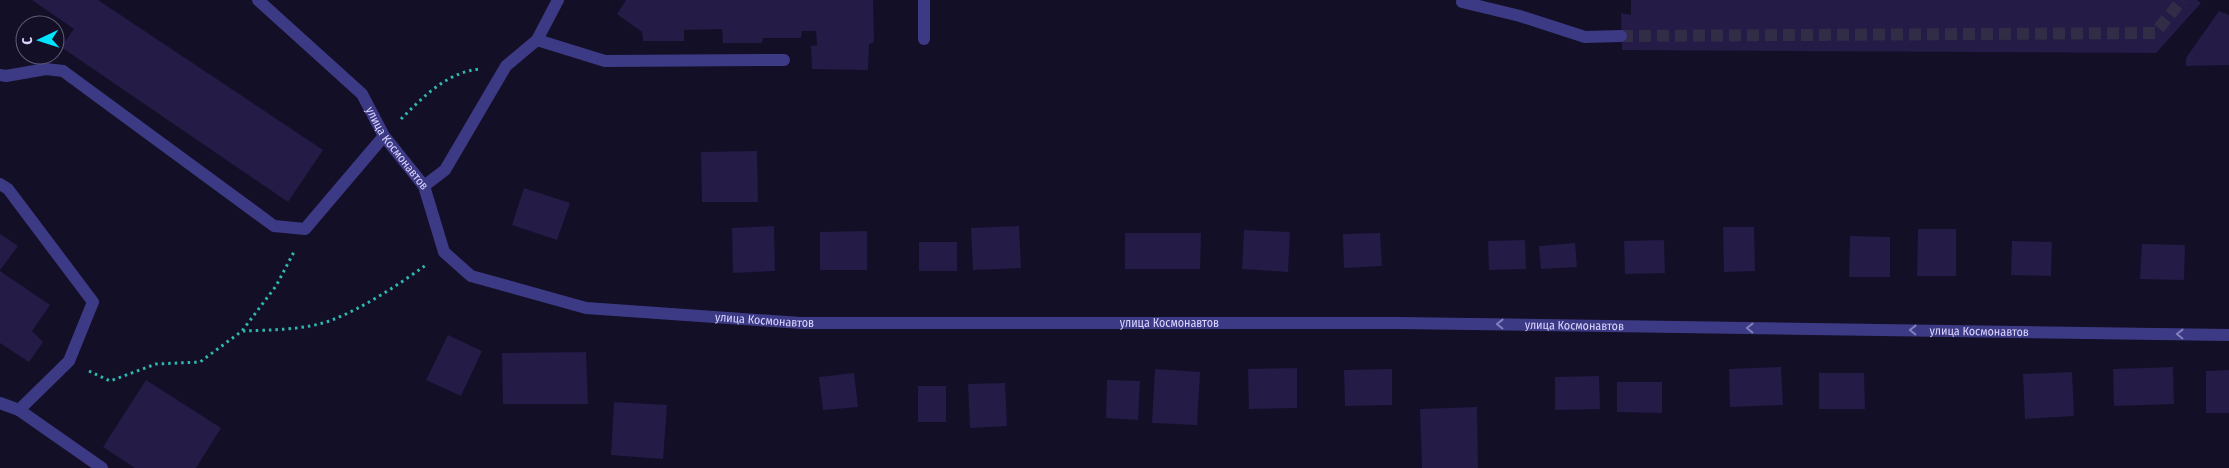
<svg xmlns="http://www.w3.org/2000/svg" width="2229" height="468" font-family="'Fira Sans Condensed',sans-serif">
<rect width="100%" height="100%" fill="#130f26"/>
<path fill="#241b47" d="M 32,0 L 98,0 L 323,150 L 288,202 L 61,47 L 74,29 Z
M 626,0 L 873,0 L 874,42 L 869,44 L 868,70 L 812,69 L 811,46 L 817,45 L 816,31 L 802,31 L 801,38 L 763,38 L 762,43 L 723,43 L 722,29 L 684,30 L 684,41 L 643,41 L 642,32 L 617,14 Z
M 1631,0 L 2197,0 L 2201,3 L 2156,53 L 1622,50 L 1621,13 L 1631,15 Z
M 2219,11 L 2229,15 L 2229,65 L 2186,66 L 2186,58 Z
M 757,151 L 758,202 L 702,202 L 701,152 Z
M 524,188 L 570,203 L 557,240 L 512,225 Z
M 774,226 L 775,271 L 733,273 L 732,228 Z
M 1019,226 L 1021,268 L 973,270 L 971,228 Z
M 1723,227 L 1754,227 L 1755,271 L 1724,272 Z
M 1918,229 L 1956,229 L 1956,276 L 1917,276 Z
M 1244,230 L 1290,232 L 1288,272 L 1242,269 Z
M 867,231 L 867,270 L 820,270 L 820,232 Z
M 1125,233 L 1201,233 L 1200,269 L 1125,269 Z
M 1380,233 L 1382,266 L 1344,268 L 1343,234 Z
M 0,234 L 18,246 L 0,270 Z
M 1850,236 L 1890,237 L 1890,277 L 1849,277 Z
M 1525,240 L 1526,269 L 1489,270 L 1488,241 Z
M 1664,240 L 1665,273 L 1625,274 L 1624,241 Z
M 2012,241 L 2052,242 L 2051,276 L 2011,275 Z
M 919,242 L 957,242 L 957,271 L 919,271 Z
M 1575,243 L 1577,267 L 1541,269 L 1539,246 Z
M 2142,244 L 2185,245 L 2184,280 L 2140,279 Z
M 0,271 L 50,305 L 32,331 L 43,342 L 29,362 L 0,343 Z
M 448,335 L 482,351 L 461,396 L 426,380 Z
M 586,352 L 588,404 L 503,404 L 502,353 Z
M 1781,367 L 1783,405 L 1730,407 L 1729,369 Z
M 2173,367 L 2174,404 L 2114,406 L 2113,369 Z
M 1297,368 L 1297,408 L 1249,409 L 1248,369 Z
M 1155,369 L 1200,372 L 1197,425 L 1152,423 Z
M 1392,369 L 1392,405 L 1345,406 L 1344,370 Z
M 2229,370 L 2229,413 L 2206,413 L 2206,371 Z
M 2072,372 L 2074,416 L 2025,419 L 2023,374 Z
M 854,373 L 858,407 L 823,410 L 819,377 Z
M 1819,373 L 1864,373 L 1865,409 L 1819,409 Z
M 1599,376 L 1600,409 L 1555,410 L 1555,377 Z
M 146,380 L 221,428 L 196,468 L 135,468 L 103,447 Z
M 1107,380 L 1140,381 L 1138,420 L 1106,418 Z
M 1617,382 L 1662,382 L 1662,413 L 1617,412 Z
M 1005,383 L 1007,426 L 970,428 L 968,384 Z
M 918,386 L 946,386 L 946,422 L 918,422 Z
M 614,402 L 667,405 L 663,459 L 611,455 Z
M 1477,407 L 1478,468 L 1422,468 L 1420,409 Z"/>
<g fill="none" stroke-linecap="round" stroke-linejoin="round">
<path stroke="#312d47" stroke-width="12" stroke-dasharray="12 6" stroke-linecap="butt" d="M 1621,36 L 2155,33 L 2182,0"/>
<path stroke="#2fb8b0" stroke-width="3" stroke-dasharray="2.5 4" stroke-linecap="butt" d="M 401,119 C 423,97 447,72 480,69
M 243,331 C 270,330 306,330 332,320 C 363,308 398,285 426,265
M 89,371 L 110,381 L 156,364 L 200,362 L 242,331 L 276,286 L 295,250"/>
<g stroke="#3d3a85" stroke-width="12">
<path id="s1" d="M 258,0 L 362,94 L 384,136 L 424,186 L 444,252 L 471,276 L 586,308 L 801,323 L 1399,323 L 2229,335"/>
<path d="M 924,0 L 924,39"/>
<path d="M 1462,2 L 1520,16 L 1585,37 L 1621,36"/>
<path d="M 537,40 L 605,61 L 784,60"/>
<path d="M 0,75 L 6,76 L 46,69 L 63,71 L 274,226 L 305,229 L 384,136"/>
<path d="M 0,184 L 8,189 L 93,302 L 69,361 L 19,410"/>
<path d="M 424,186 L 445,170 L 506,66 L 537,40 L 558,0"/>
<path d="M 0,403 L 19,410 L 102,468"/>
</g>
</g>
<defs><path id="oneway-chevron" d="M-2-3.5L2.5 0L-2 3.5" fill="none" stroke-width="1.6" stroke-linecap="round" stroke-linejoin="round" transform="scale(1.25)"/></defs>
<g stroke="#837fbc">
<use href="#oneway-chevron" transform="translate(1500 324) rotate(-179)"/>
<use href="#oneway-chevron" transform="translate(1750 328) rotate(-179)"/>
<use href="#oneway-chevron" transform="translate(1913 330) rotate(-179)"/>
<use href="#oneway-chevron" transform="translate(2180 334) rotate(-179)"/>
</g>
<g text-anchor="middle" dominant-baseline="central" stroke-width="4" stroke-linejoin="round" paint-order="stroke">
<g font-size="12" fill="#d9d4ff" stroke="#130f26">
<text stroke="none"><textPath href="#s1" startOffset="205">улица Космонавтов</textPath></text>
<text stroke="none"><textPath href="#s1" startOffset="655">улица Космонавтов</textPath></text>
<text stroke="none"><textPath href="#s1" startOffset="1060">улица Космонавтов</textPath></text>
<text stroke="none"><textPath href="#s1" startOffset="1465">улица Космонавтов</textPath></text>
<text stroke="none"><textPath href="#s1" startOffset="1870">улица Космонавтов</textPath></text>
</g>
</g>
<g transform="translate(40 40) rotate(266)"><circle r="24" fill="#130f26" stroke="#625e7d"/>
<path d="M0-4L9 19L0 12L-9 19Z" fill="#00e5ff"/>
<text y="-8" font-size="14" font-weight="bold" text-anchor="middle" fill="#d9d4ff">С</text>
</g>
</svg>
